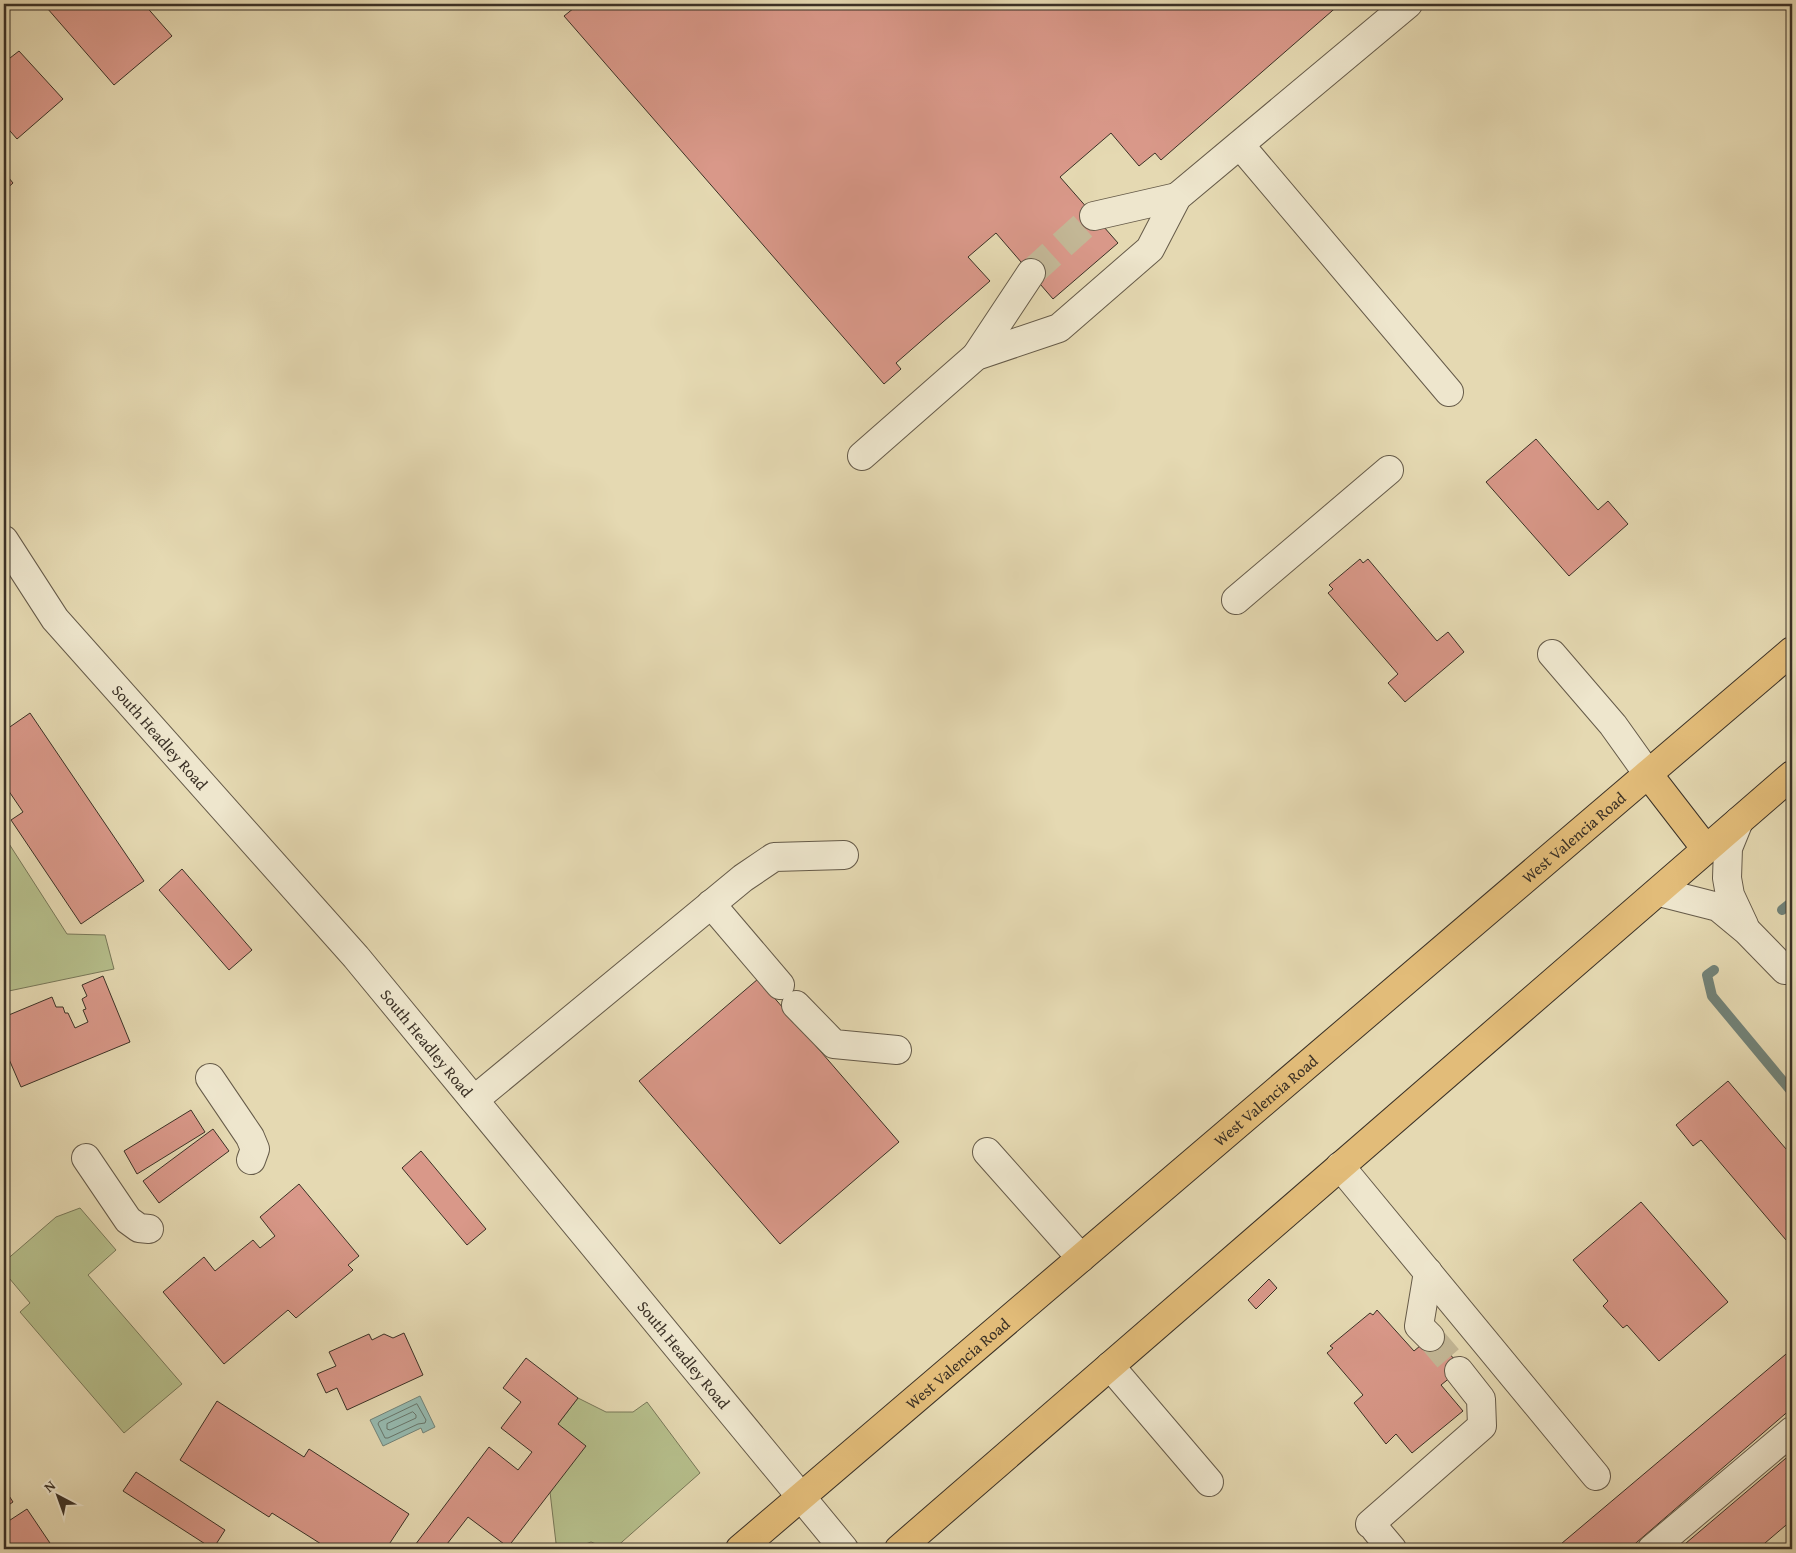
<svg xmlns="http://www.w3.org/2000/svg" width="1796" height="1553" font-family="'Gentium Book Plus',serif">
<rect width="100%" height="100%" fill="#e5d9b2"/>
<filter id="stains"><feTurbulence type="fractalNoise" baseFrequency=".004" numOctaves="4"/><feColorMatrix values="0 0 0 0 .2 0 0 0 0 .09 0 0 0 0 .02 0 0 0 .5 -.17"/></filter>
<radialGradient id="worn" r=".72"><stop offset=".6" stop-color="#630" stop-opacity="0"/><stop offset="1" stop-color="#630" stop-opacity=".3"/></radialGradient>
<path fill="#b6bf8c" stroke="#787859" d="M 4,836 L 67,934 L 105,935 L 114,969 L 4,992 Z
M 80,1208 L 116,1250 L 88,1275 L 182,1384 L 124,1433 L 20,1312 L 30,1303 L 4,1272 L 4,1262 L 56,1217 Z
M 578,1398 L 606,1412 L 633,1412 L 647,1402 L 700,1473 L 614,1549 L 609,1549 L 591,1542 L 578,1547 L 578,1549 L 551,1549 L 556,1543 L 550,1492 L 558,1424 Z"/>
<path fill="#96bab0" stroke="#728379" d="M 420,1396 L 435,1427 L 423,1433 L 421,1428 L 383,1446 L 370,1420 Z"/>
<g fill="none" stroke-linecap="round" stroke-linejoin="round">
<path stroke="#68766b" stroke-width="1" d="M 417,1404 L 426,1420 L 425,1423 L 418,1424 L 388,1438 L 385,1438 L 378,1424 L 379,1422 Z
M 413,1412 L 416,1415 L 416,1418 L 390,1430 L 387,1429 L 387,1424 Z"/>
<path stroke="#728379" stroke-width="10" d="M 1782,910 L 1792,902
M 1714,970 L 1707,975 L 1712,996 L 1792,1092"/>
</g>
<path fill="#d99889" stroke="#3b3126" d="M 53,4 L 144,4 L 172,36 L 114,85 L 47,8 Z
M 579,4 L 1340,4 L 1161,160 L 1155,153 L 1139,166 L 1111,133 L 1060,177 L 1118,243 L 1053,299 L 996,233 L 968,257 L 990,281 L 896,363 L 901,369 L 884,384 L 564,16 Z
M 19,51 L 63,99 L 17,139 L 4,124 L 4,55 L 6,53 L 10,58 Z
M 4,172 L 13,183 L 4,191 Z
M 1536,439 L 1598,510 L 1608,501 L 1628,524 L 1569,576 L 1486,482 Z
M 1360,559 L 1363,563 L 1368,559 L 1437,641 L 1448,632 L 1464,652 L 1405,702 L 1388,683 L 1398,674 L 1328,593 L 1333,589 L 1329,585 Z
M 30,713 L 144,881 L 81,924 L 11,820 L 23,812 L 4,784 L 4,731 Z
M 182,869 L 252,950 L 229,970 L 159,890 Z
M 103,976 L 130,1042 L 21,1087 L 5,1050 L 4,1051 L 4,1017 L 52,997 L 56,1007 L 63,1007 L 65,1013 L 68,1013 L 75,1028 L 88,1022 L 83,1010 L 86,1009 L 82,999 L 87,996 L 82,985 Z
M 758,979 L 899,1142 L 780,1244 L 639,1081 Z
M 1728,1081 L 1792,1156 L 1792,1235 L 1786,1240 L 1701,1140 L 1693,1146 L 1676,1125 Z
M 191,1110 L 205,1132 L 137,1174 L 124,1151 Z
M 213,1129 L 229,1151 L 159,1203 L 143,1181 Z
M 421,1151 L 486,1229 L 467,1245 L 402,1168 Z
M 299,1184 L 359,1256 L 348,1265 L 353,1270 L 296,1318 L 288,1310 L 224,1364 L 163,1292 L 204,1257 L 215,1271 L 253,1240 L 260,1248 L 275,1236 L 260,1217 Z
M 1641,1202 L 1728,1302 L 1659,1361 L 1627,1325 L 1623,1328 L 1603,1306 L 1608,1301 L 1573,1260 Z
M 1269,1279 L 1277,1288 L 1256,1309 L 1248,1300 Z
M 1377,1310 L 1414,1351 L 1433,1335 L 1462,1368 L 1441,1385 L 1463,1411 L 1412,1453 L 1396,1434 L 1386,1444 L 1354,1403 L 1363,1395 L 1327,1353 L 1333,1348 L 1330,1346 L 1370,1313 L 1373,1315 Z
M 404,1333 L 423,1375 L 347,1410 L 337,1388 L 326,1393 L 317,1374 L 336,1366 L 329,1352 L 369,1334 L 372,1340 L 384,1334 L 393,1338 Z
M 1792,1349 L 1792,1408 L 1629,1549 L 1555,1549 Z
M 526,1358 L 578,1398 L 558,1424 L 586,1446 L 508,1547 L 468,1517 L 447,1544 L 454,1549 L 412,1549 L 489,1447 L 518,1470 L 532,1452 L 501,1428 L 521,1402 L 503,1388 Z
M 217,1401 L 304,1457 L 309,1449 L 409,1514 L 386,1549 L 329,1549 L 272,1513 L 269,1517 L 180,1460 Z
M 1792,1453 L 1792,1520 L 1758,1549 L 1679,1549 Z
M 136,1472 L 225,1530 L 213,1549 L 123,1491 Z
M 4,1488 L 13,1502 L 4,1508 Z
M 27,1509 L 54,1549 L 4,1549 L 4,1524 Z"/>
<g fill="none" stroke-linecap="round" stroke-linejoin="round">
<path stroke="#c3b796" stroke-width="28" stroke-dasharray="28 14" stroke-linecap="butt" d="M 1031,273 L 1094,216
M 1430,1337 L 1459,1371"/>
<g stroke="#665b49" stroke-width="30">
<g id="minor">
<path d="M 1240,145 L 1449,392"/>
<path d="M 1094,216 L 1177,197"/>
<path d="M 976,356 L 1031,273"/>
<path d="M 862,456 L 976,356 L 1059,328 L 1150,249 L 1177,197 L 1408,4"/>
<path id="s1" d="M 4,540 L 55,619 L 356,957 L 844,1549"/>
<path d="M 1236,600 L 1389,470"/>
<path d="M 1552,654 L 1613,725 L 1648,774"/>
<path d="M 1739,821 L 1728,848 L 1727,878 L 1730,895 L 1744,925"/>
<path d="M 1659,892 L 1718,907 L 1747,931 L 1785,970 L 1792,964"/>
<path d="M 711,904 L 780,985"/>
<path d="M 796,1005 L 834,1044 L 897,1050"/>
<path d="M 210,1078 L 250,1137 L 255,1149 L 251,1160"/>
<path d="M 474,1100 L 743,878 L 774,857 L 844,855"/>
<path d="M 987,1152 L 1081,1258"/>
<path d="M 86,1158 L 128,1220 L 139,1228 L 149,1229"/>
<path d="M 1340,1166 L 1596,1476"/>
<path d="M 1428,1272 L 1419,1326 L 1430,1337"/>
<path d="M 1110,1366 L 1209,1482"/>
<path d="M 1370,1524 L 1482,1426 L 1481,1399 L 1459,1371"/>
<path d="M 1376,1530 L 1392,1549"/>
<path d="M 1652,1549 L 1792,1431"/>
</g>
</g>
<g stroke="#3b3126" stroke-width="30">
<g id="major">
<path d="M 1648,774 L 1706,849"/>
<path id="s2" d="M 740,1549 L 1792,651"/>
<path d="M 899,1549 L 1792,775"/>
</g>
</g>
<use href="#minor" stroke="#eee6cd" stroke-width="28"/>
<use href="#major" stroke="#e2bc79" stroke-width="28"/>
</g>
<g text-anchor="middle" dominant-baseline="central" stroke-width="4.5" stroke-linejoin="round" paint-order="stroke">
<g font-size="16" fill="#3b3126" stroke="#eee6cd">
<text stroke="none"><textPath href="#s1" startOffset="252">South Headley Road</textPath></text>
<text stroke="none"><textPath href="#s2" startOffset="1096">West Valencia Road</textPath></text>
<text stroke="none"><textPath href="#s1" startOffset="658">South Headley Road</textPath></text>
<text stroke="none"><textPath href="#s2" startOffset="691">West Valencia Road</textPath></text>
<text stroke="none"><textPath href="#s1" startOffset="1062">South Headley Road</textPath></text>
<text stroke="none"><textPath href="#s2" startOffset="286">West Valencia Road</textPath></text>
</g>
</g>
<rect width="1796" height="1553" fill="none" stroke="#e5d9b2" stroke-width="20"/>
<rect x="5" y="5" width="1786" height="1543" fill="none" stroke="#3b3126" stroke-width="2.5"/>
<rect x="10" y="10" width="1776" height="1533" fill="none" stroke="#3b3126"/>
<g transform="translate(58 1496) rotate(319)" stroke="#eee6cd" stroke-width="4" paint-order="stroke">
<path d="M0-4L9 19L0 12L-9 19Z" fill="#3b3126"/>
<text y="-8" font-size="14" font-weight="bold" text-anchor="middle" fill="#3b3126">N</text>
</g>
<rect width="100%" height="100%" filter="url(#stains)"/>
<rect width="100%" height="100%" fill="url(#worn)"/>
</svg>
